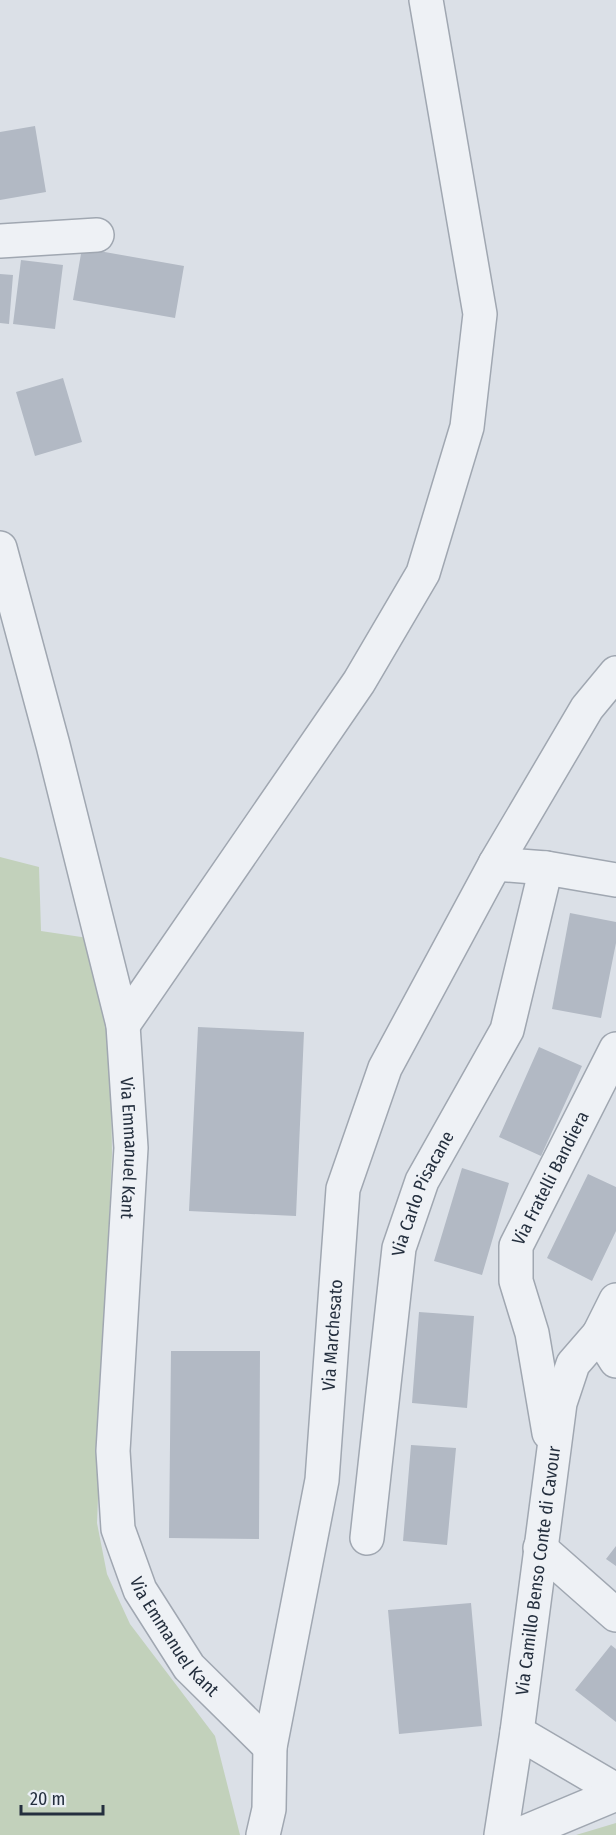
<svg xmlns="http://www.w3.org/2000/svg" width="616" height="1835" font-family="'Fira Sans Condensed',sans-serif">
<rect width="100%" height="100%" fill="#dbe0e7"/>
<path fill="#c2d1bb" d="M 0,857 L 39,867 L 41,931 L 88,938 L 110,1034 L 112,1153 L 97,1523 L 107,1574 L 130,1624 L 215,1736 L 240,1835 L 0,1835 Z
M 616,1823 L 616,1835 L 576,1835 Z"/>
<path fill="#b2b9c4" d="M 35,126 L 46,192 L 0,200 L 0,132 Z
M 82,248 L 184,266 L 175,318 L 73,300 Z
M 21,260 L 63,265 L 55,329 L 13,324 Z
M 0,274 L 13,275 L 9,324 L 0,323 Z
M 63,378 L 82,442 L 35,456 L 16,392 Z
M 570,913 L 616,922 L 616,943 L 601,1018 L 552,1009 Z
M 198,1027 L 304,1032 L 296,1216 L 189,1211 Z
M 539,1047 L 582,1066 L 541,1156 L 499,1137 Z
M 462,1168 L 509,1183 L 482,1275 L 434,1261 Z
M 588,1174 L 616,1187 L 616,1231 L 592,1281 L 547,1258 Z
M 419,1312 L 474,1316 L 467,1408 L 412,1403 Z
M 171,1351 L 260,1351 L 259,1539 L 169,1538 Z
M 411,1445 L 456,1448 L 447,1545 L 403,1541 Z
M 616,1546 L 616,1566 L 606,1559 Z
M 471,1603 L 482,1726 L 399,1734 L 388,1610 Z
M 611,1645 L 616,1649 L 616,1722 L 575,1690 Z"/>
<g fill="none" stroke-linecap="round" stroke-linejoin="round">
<g stroke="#a0a7b1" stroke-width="36">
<g id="minor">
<path d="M 0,241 L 97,235"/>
<path id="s1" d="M 0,548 L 53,745 L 123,1025 L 131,1148 L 113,1451 L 118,1529 L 140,1590 L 189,1667 L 270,1747"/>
<path d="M 495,864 L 546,868 L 616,880"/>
<path d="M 123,1025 L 359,682 L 423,573 L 467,427 L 480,314 L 426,0"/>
<path d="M 616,1300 L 599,1334 L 616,1361"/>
<path id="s2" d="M 549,1433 L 532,1333 L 516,1281 L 516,1246 L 616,1049"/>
<path id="s3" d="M 367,1538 L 399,1248 L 422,1181 L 507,1030 L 546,868"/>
<path d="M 540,1548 L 616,1615"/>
<path d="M 517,1732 L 616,1790"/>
<path id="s4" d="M 263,1835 L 269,1809 L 270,1747 L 322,1480 L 343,1189 L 385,1068 L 495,864 L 587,708 L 616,673"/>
<path id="s5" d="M 501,1835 L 517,1732 L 560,1403 L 573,1364 L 599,1334 L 616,1329"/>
<path d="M 518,1835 L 616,1794"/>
</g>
</g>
<use href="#minor" stroke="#eef1f5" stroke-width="33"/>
</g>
<g text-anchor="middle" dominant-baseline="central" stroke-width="6" stroke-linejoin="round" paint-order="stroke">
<g font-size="18" fill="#242f3e" stroke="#eaeff5">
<text stroke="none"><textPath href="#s1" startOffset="616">Via Emmanuel Kant</textPath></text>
<text stroke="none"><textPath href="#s2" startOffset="267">Via Fratelli Bandiera</textPath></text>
<text stroke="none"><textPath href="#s3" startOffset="351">Via Carlo Pisacane</textPath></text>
<text stroke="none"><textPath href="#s4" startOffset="506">Via Marchesato</textPath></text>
<text stroke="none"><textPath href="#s5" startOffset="267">Via Camillo Benso Conte di Cavour</textPath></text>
<text stroke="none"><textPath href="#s1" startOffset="1120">Via Emmanuel Kant</textPath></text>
</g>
</g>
<path d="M21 1805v9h82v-9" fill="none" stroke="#242f3e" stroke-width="3"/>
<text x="30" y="1805" font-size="18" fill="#242f3e" stroke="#eaeff5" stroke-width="4.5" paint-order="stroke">20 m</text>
</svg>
